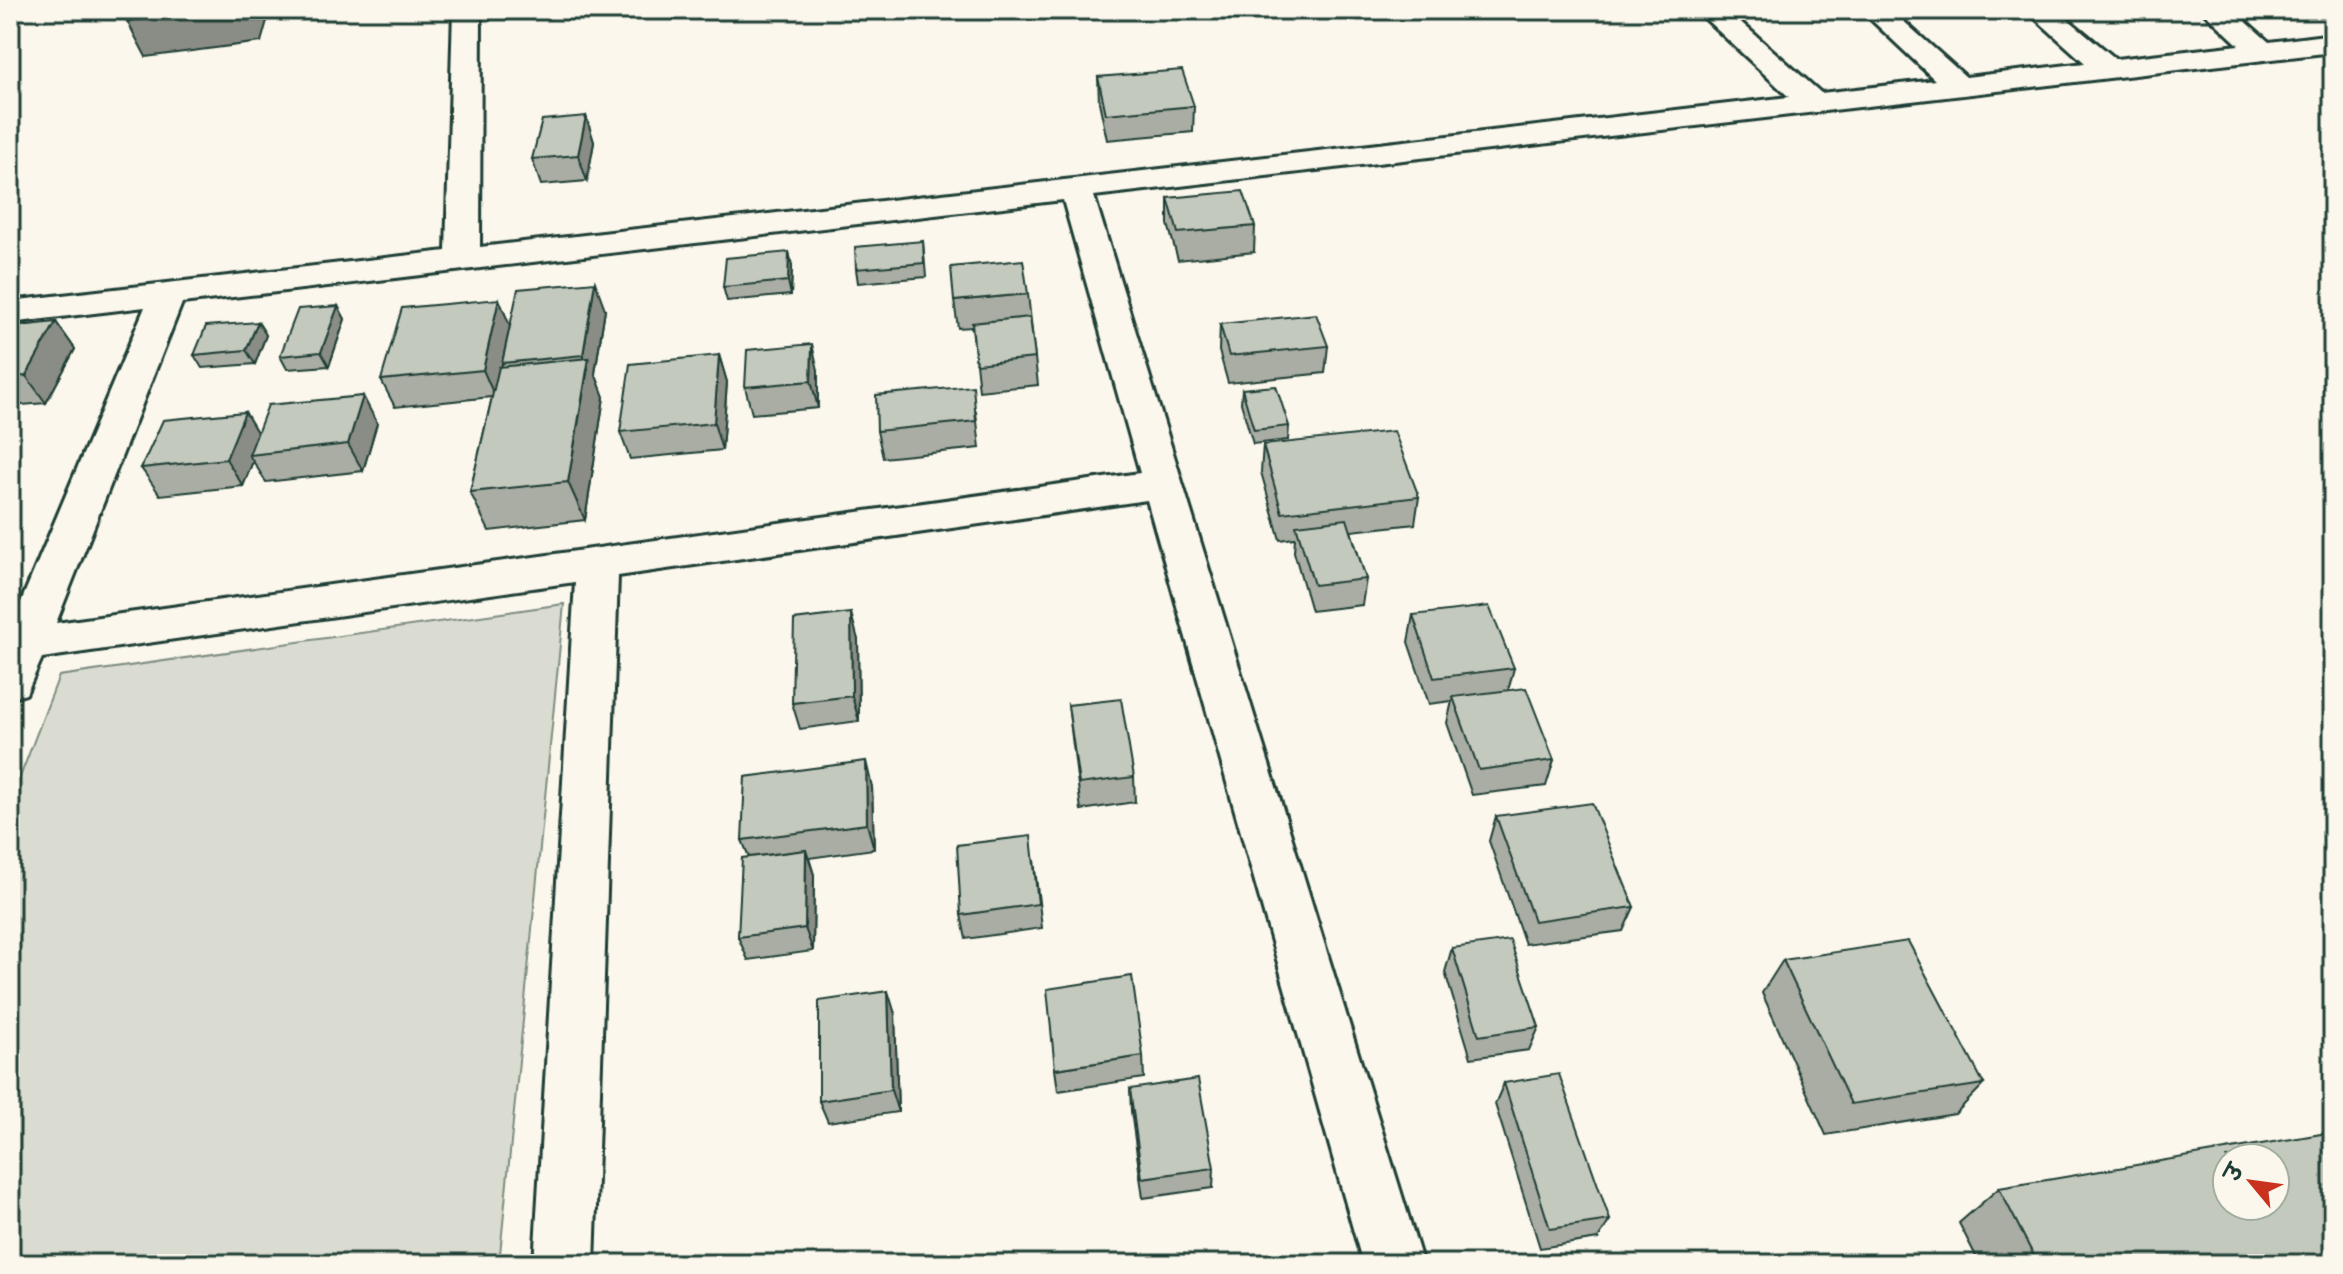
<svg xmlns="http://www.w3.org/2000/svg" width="2343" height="1274" font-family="'Shantell Sans','Playpen Sans Deva',sans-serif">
<rect width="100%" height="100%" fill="#fbf7ec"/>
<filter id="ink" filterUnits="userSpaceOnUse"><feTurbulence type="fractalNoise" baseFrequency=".0125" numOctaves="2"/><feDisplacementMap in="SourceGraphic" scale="16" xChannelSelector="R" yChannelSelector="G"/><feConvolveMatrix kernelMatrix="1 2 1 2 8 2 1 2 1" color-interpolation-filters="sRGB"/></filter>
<g filter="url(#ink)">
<path fill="#dbdcd1" stroke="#7d8c82" stroke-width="2" d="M 564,604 L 499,1264 L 10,1264 L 10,803 L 59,676 Z"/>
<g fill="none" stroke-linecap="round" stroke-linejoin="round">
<g stroke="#1f3d34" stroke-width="6">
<path id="street" d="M 453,10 L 481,10 L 480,247 L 1789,97 L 1696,10 L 1727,10 L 1821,93 L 1935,80 L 1861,10 L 1891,10 L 1966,77 L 2085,63 L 2026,10 L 2057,10 L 2116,59 L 2239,45 L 2202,10 L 2233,10 L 2269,42 L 2333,34 L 2333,52 L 1094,196 L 1423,1264 L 1363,1264 L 1147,500 L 618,576 L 594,1264 L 534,1264 L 575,582 L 42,658 L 26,694 L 10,699 L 10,628 L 145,307 L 10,323 L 10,301 L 446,251 ZM 1063,200 L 1140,473 L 56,623 L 182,303 Z"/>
</g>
<use href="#street" fill="#fbf7ec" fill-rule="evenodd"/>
</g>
<path fill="#a9ada3" stroke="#1f3d34" stroke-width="2" d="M 1098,77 L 1194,106 L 1193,132 L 1107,140 L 1099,102 Z
M 586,116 L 594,142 L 587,181 L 541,185 L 532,159 Z
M 1168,198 L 1255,226 L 1254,252 L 1178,260 L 1168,224 Z
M 923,241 L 926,277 L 858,283 L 856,269 Z
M 789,252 L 792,266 L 791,295 L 727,301 L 723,287 Z
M 1028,294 L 1038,385 L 979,391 L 972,327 L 958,328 L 954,301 Z
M 338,306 L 345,319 L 329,366 L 287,369 L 280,356 Z
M 605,309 L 595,373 L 604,397 L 585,520 L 489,531 L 470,492 L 492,397 L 395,407 L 381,380 L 510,325 Z
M 56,322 L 75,349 L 46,403 L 10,406 L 10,327 Z
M 258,322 L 266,335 L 255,364 L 202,368 L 194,355 Z
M 1220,324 L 1328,346 L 1325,373 L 1228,383 L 1219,351 Z
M 719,355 L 727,382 L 722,450 L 630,459 L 620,432 Z
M 818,370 L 818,408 L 752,414 L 745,387 Z
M 1242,389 L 1289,426 L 1288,440 L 1253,444 L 1241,403 Z
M 245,412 L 257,433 L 377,423 L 363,471 L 266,482 L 253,461 L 243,486 L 160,495 L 141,468 Z
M 976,412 L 980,448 L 883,458 L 877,431 Z
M 1263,445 L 1419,497 L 1415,524 L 1351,531 L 1366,579 L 1362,605 L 1311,611 L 1294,552 L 1295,538 L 1280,540 L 1261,472 Z
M 1413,615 L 1514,668 L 1508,691 L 1554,760 L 1546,786 L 1472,795 L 1447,723 L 1452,701 L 1429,704 L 1408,642 Z
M 858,640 L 859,721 L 800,729 L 792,703 Z
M 1068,705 L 1134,777 L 1135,802 L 1081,810 Z
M 872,787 L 874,849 L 809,858 L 814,875 L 813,951 L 748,960 L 738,937 L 749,857 L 742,840 Z
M 1496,816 L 1634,907 L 1623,931 L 1525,944 L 1489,841 Z
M 1034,860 L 1042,928 L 966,939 L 961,915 Z
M 1452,948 L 1539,1027 L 1529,1050 L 1471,1058 L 1445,972 Z
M 1783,960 L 1984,1084 L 1955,1114 L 1826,1135 L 1762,993 Z
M 895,1014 L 898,1112 L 828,1122 L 819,1101 Z
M 1143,1056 L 1144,1078 L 1058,1091 L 1055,1069 Z
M 1504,1083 L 1610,1220 L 1598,1239 L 1540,1248 L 1495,1104 Z
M 1130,1089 L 1214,1168 L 1213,1188 L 1143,1198 L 1131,1111 Z
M 1999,1188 L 2333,1264 L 1980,1264 L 1959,1223 Z"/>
<path fill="#898d85" stroke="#1f3d34" stroke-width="2" d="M 217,10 L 270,10 L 261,42 L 146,57 L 127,21 Z
M 586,116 L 594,142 L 587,181 L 578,155 Z
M 789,252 L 792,266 L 791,295 L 788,281 Z
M 595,282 L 605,309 L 595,373 L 604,397 L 585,520 L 568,482 L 588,368 L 583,355 Z
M 499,299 L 510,326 L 495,397 L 483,370 Z
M 338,306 L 345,319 L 329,366 L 321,352 Z
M 56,322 L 75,349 L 46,403 L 26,376 Z
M 258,322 L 266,335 L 255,364 L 246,350 Z
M 812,344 L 818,370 L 818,408 L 811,381 Z
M 719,355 L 727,382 L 722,450 L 714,423 Z
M 363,396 L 377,423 L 363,471 L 348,444 Z
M 245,412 L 261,439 L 249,455 L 253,461 L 243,486 L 226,459 Z
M 851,613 L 858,640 L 859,721 L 852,696 Z
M 866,761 L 872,787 L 874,849 L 867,824 Z
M 806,850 L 814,875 L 813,951 L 805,928 Z
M 888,991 L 895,1014 L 898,1112 L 891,1090 Z"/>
<path fill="#c4c9be" stroke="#1f3d34" stroke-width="2" fill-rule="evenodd" d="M 131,10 L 217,10 L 127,21 Z
M 1182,70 L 1194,106 L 1106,114 L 1098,77 Z
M 586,116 L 578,155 L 532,159 L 542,120 Z
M 1243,191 L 1255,226 L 1178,233 L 1168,198 Z
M 923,241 L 924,263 L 856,269 L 855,247 Z
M 789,252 L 788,281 L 723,287 L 726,258 Z
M 1023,260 L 1028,294 L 954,301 L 951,267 Z
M 595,282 L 583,355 L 502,363 L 518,289 Z
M 499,299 L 483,370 L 381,380 L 402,308 Z
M 338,306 L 321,352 L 280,356 L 298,309 Z
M 1316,314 L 1328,346 L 1229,356 L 1220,324 Z
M 1030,317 L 1035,358 L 976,364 L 972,323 Z
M 56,322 L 26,376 L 10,377 L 10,327 Z
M 258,322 L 246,350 L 194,355 L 206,326 Z
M 812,344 L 811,381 L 745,387 L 747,350 Z
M 719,355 L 714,423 L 620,432 L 630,364 Z
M 589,358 L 568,482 L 470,492 L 499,367 Z
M 973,386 L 976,421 L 877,431 L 876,395 Z
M 1276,386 L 1289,426 L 1254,430 L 1242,389 Z
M 363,396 L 348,444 L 249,455 L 268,405 Z
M 245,412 L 226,459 L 141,468 L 163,420 Z
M 1394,431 L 1419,497 L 1282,513 L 1263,445 Z
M 1347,519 L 1366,579 L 1314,585 L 1296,525 Z
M 1489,606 L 1514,668 L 1434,678 L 1413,615 Z
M 851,613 L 852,696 L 792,703 L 794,620 Z
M 1526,688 L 1554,760 L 1479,770 L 1453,697 Z
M 1121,699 L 1134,777 L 1079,784 L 1068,705 Z
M 866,761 L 867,824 L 742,840 L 745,777 Z
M 1592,803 L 1634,907 L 1534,921 L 1496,816 Z
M 1031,836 L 1038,904 L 961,915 L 957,845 Z
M 806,850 L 805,928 L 738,937 L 742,858 Z
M 1510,940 L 1539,1027 L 1479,1036 L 1452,948 Z
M 1908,941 L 1984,1084 L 1851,1104 L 1783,960 Z
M 1132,976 L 1143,1056 L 1055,1069 L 1047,989 Z
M 888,991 L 891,1090 L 819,1101 L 819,1001 Z
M 1559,1074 L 1610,1220 L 1550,1229 L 1504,1083 Z
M 1198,1079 L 1214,1168 L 1142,1178 L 1130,1089 Z
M 2333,1132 L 2333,1264 L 2038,1264 L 1999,1188 ZM 2227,1158 L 2275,1158 L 2275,1206 L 2227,1206 Z"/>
</g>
<rect width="2343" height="1274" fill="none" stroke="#fbf7ec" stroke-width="40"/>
<rect x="20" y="20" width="2303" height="1234" fill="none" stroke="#1f3d34" stroke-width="3" filter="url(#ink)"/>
<g transform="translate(2251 1182) rotate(299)"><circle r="38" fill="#fbf7ec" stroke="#a3ada2" stroke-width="2"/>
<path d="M0-6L14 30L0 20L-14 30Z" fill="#c8321e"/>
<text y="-12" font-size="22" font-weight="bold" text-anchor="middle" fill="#1f3d34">उ</text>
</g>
</svg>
